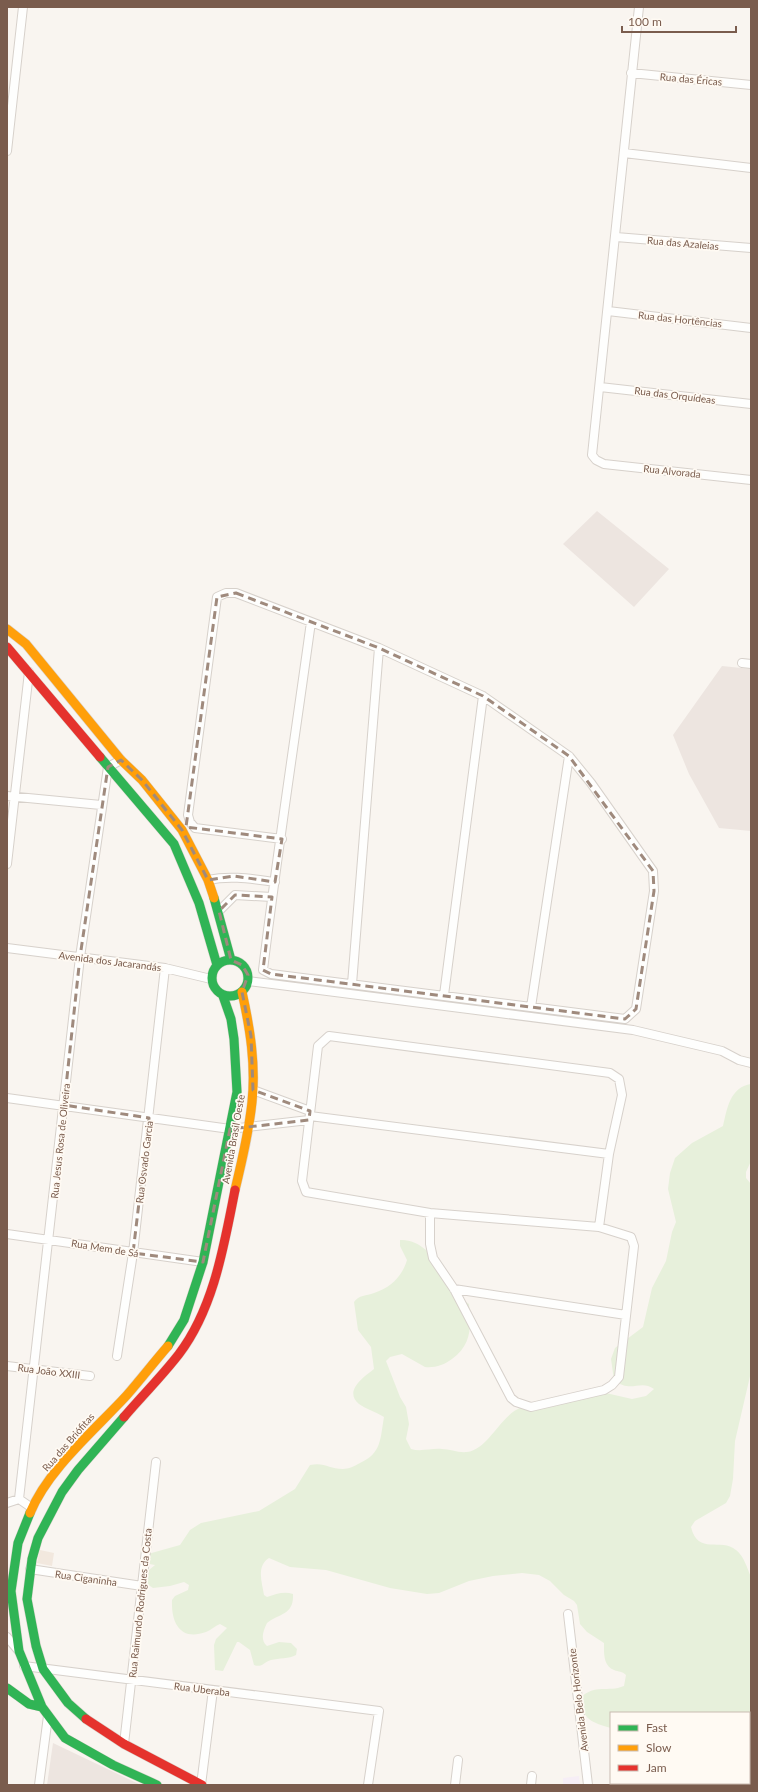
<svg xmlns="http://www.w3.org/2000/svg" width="758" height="1792" font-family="Lato,sans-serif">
<rect width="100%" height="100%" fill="#f9f5f0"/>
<path fill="#f2e8de" d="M 40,1550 L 54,1553 L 52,1566 L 37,1563 Z"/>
<path fill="#ede5e0" d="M 597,511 L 669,569 L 634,607 L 563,544 Z
M 722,666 L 751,669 L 751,831 L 719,828 L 689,774 L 673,735 Z
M 53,1743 L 141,1785 L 47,1785 Z"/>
<path fill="#f6eef6" d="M 579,1776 L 580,1785 L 563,1785 L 563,1778 Z"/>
<path fill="#e7f0db" d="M 751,1084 L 751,1161 L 746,1172 L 746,1178 L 751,1184 L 751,1372 L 735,1441 L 733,1479 L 730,1496 L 726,1503 L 695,1521 L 691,1527 C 698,1556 721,1537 736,1550 C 744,1556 747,1568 751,1577 L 751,1775 L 749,1774 L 749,1713 L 611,1713 L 611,1728 C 591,1722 583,1720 580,1698 C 596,1683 607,1693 624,1686 L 626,1675 C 622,1671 619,1672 614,1670 C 603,1666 604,1653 604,1643 L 587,1632 L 580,1624 L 577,1605 L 574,1601 L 564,1595 L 550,1581 L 539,1575 L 522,1573 L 493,1576 L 469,1581 L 439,1593 L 427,1594 L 390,1588 L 326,1570 L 290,1567 L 269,1558 C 256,1566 262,1583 264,1595 L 267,1597 C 276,1594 284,1591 293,1594 C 294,1615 280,1613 267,1623 C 263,1631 260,1640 267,1646 L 279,1642 L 291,1643 L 297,1649 L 296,1655 C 289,1659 279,1658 271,1660 C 264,1662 262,1668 254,1665 L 250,1650 L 239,1642 L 237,1642 L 223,1671 L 215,1670 L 214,1645 L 216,1639 L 227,1628 L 220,1624 C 215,1626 211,1630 206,1632 C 181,1641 171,1624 172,1600 L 175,1596 L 188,1590 L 189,1585 L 184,1582 L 170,1586 L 153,1588 L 147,1584 L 143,1575 L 155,1565 L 144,1563 L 148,1554 L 180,1545 L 190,1530 L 201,1523 L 259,1511 L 295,1489 L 310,1465 C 325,1462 329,1469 343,1469 C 348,1469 355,1466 360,1463 C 382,1453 380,1439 384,1417 C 376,1412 366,1409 359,1404 C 343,1391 365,1376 374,1369 L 371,1347 L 358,1330 L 354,1302 C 359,1295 366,1296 374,1293 C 390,1288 402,1277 407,1260 L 400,1246 L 400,1240 C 429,1238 449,1279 463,1300 L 469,1304 C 471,1327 472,1344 452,1359 C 444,1365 435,1368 425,1367 L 402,1354 L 390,1357 L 386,1361 L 400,1397 L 406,1407 L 409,1424 L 406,1439 L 411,1449 C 421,1452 431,1448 442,1449 C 450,1449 458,1453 467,1452 C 489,1449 500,1415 522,1407 L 597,1391 L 632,1399 L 646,1396 L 654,1389 C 640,1379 631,1394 614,1380 L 611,1359 L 615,1348 L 643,1327 L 652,1288 L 666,1261 L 672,1232 L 676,1222 L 668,1189 L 670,1173 L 675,1158 L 692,1143 L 723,1126 C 727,1109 730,1087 751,1084 Z"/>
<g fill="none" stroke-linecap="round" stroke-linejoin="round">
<g stroke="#d7d1cb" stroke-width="10">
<path id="street" d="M 639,7 L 592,455 L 596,460 L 604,464 L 751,480
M 631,73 L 751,85
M 7,151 L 23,7
M 624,153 L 751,168
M 616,237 L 751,248
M 608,311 L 751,328
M 600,387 L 751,404
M 742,663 L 751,664
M 7,796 L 101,805
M 282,839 L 195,828 L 190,822 L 188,815 L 217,597 L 226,593 L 236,593 L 379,648 L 483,696 L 569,756 L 591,783 L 653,871 L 654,891 L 636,1009 L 625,1019 L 271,974 L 263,970 C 277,854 295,738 311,622
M 7,864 L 29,672
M 208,880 C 231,875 252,879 275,882
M 219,911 L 235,895 L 272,897
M 7,948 L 165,968 L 211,979
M 248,981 L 633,1030 L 722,1051 L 739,1060 L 751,1063
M 352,984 L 379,648
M 444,995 L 483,696
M 531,1007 L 569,756
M 253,1090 L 310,1111
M 7,1098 L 230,1129 L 309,1120
M 310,1116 L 609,1154
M 430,1213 L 430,1244 L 433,1258 L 454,1289 L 511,1398 L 516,1402 L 531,1407 L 604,1390 L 612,1385 L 619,1377 L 634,1246 L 631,1237 L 599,1227 L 609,1154 L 622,1095 L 619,1079 L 610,1073 L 329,1036 L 318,1046 L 302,1181 L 306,1192 L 430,1213 L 599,1227
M 7,1234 L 203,1262
M 454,1289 L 626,1315
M 117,1356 L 133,1253 L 165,968
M 7,1366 L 90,1376
M 7,1503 L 19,1499
M 32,1508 L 19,1499 L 80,957 L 108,767 L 121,760
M 30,1569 L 142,1586
M 568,1614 L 588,1785
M 7,1637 L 18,1650
M 24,1666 L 379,1711 L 368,1785
M 124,1744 L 156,1462
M 39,1785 L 48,1716
M 201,1785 L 213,1690
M 455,1785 L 458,1760
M 531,1785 L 532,1776"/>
</g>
<g stroke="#d9d2cb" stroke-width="10">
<path id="fast" d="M 100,757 L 174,844 L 199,903 L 217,965
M 214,898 L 231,960
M212 978a18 18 0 1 1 36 0a18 18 0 1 1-36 0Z
M 168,1346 L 184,1320 L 203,1262 L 237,1092 L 234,1039 L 231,1019 L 223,996
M 30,1513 L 18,1543 L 11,1591 L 19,1651 L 42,1707 L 65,1738 L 113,1765 L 157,1785
M 7,1688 L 29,1704 L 42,1707
M 86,1719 L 68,1703 L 43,1669 L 36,1646 L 27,1599 L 32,1559 L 38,1538 L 62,1492 L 78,1470 L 124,1417"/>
</g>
<g stroke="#d9d2cb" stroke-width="10">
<path id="slow" d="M 7,629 L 26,644 L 121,760 L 142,780 L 182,830 L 208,880 L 214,898
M 235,1190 C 242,1161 249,1132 252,1102 C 256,1065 250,1028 242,992
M 30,1513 C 48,1469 95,1430 127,1395 C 141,1379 154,1362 168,1346"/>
</g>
<g stroke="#d9d2cb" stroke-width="10">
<path id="jam" d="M 7,647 L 100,757
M 124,1417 C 142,1396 162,1376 179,1354 C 214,1308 224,1245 235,1190
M 86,1719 L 124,1744 L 202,1785"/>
</g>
<use href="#street" stroke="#fefefd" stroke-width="8"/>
<use href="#fast" stroke="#30b455" stroke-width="9"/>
<use href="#slow" stroke="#ff9f0a" stroke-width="9"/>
<use href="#jam" stroke="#e5322d" stroke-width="9"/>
</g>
<path fill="none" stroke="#9f8a7d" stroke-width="3" stroke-dasharray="8 5" stroke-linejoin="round" d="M 236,593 L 379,648 L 483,696 L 569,756 L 653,871 L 654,891 L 636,1009 L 625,1019 L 271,974 L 263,970 L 272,897 L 235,895 L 219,911 L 231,960 L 242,965 L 248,975 L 242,992 L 251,1036 L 253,1090 L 310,1111 L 309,1120 L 230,1129 L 203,1262 L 133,1253 L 149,1118 L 64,1105 L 80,957 L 108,767 L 121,760 L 142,780 L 182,830 L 208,880 L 234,876 L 275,882 L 282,839 L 186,827 L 217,597 Z"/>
<g text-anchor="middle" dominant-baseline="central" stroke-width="3.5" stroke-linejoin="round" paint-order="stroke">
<g font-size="10" fill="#7a5c4d" stroke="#fffaf3">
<text transform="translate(691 79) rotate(5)">Rua das Éricas</text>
<text transform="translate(683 243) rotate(5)">Rua das Azaleias</text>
<text transform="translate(680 319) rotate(6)">Rua das Hortências</text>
<text transform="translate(675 395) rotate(7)">Rua das Orquídeas</text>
<text transform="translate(672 471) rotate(6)">Rua Alvorada</text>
<text transform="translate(110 961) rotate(7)">Avenida dos Jacarandás</text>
<text transform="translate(233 1139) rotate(-80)">Avenida Brasil Oeste</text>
<text transform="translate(60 1141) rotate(-84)">Rua Jesus Rosa de Oliveira</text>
<text transform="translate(144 1162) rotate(-83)">Rua Osvado Garcia</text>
<text transform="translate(105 1248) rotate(9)">Rua Mem de Sá</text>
<text transform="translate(49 1371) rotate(7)">Rua João XXIII</text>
<text transform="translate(68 1442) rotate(-49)">Rua das Briófitas</text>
<text transform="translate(86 1578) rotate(8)">Rua Ciganinha</text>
<text transform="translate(140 1603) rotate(-84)">Rua Raimundo Rodrigues da Costa</text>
<text transform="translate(202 1689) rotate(7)">Rua Uberaba</text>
<text transform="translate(578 1700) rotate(-97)">Avenida Belo Horizonte</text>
</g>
</g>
<rect width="758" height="1792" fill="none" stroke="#7a5c4d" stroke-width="16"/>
<rect x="610" y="1712" width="140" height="72" fill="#fffaf3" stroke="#cabbb1"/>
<rect x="618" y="1725" width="20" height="6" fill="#30b455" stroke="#cabbb1"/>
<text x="646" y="1732" font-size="12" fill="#7a5c4d">Fast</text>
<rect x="618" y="1745" width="20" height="6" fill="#ff9f0a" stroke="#cabbb1"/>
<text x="646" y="1752" font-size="12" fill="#7a5c4d">Slow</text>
<rect x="618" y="1765" width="20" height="6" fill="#e5322d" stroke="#cabbb1"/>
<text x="646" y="1772" font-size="12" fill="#7a5c4d">Jam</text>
<path d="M622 26v6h114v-6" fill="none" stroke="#7a5c4d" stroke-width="2"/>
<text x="628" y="26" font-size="12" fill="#7a5c4d" stroke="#fffaf3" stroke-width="3" paint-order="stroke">100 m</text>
</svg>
